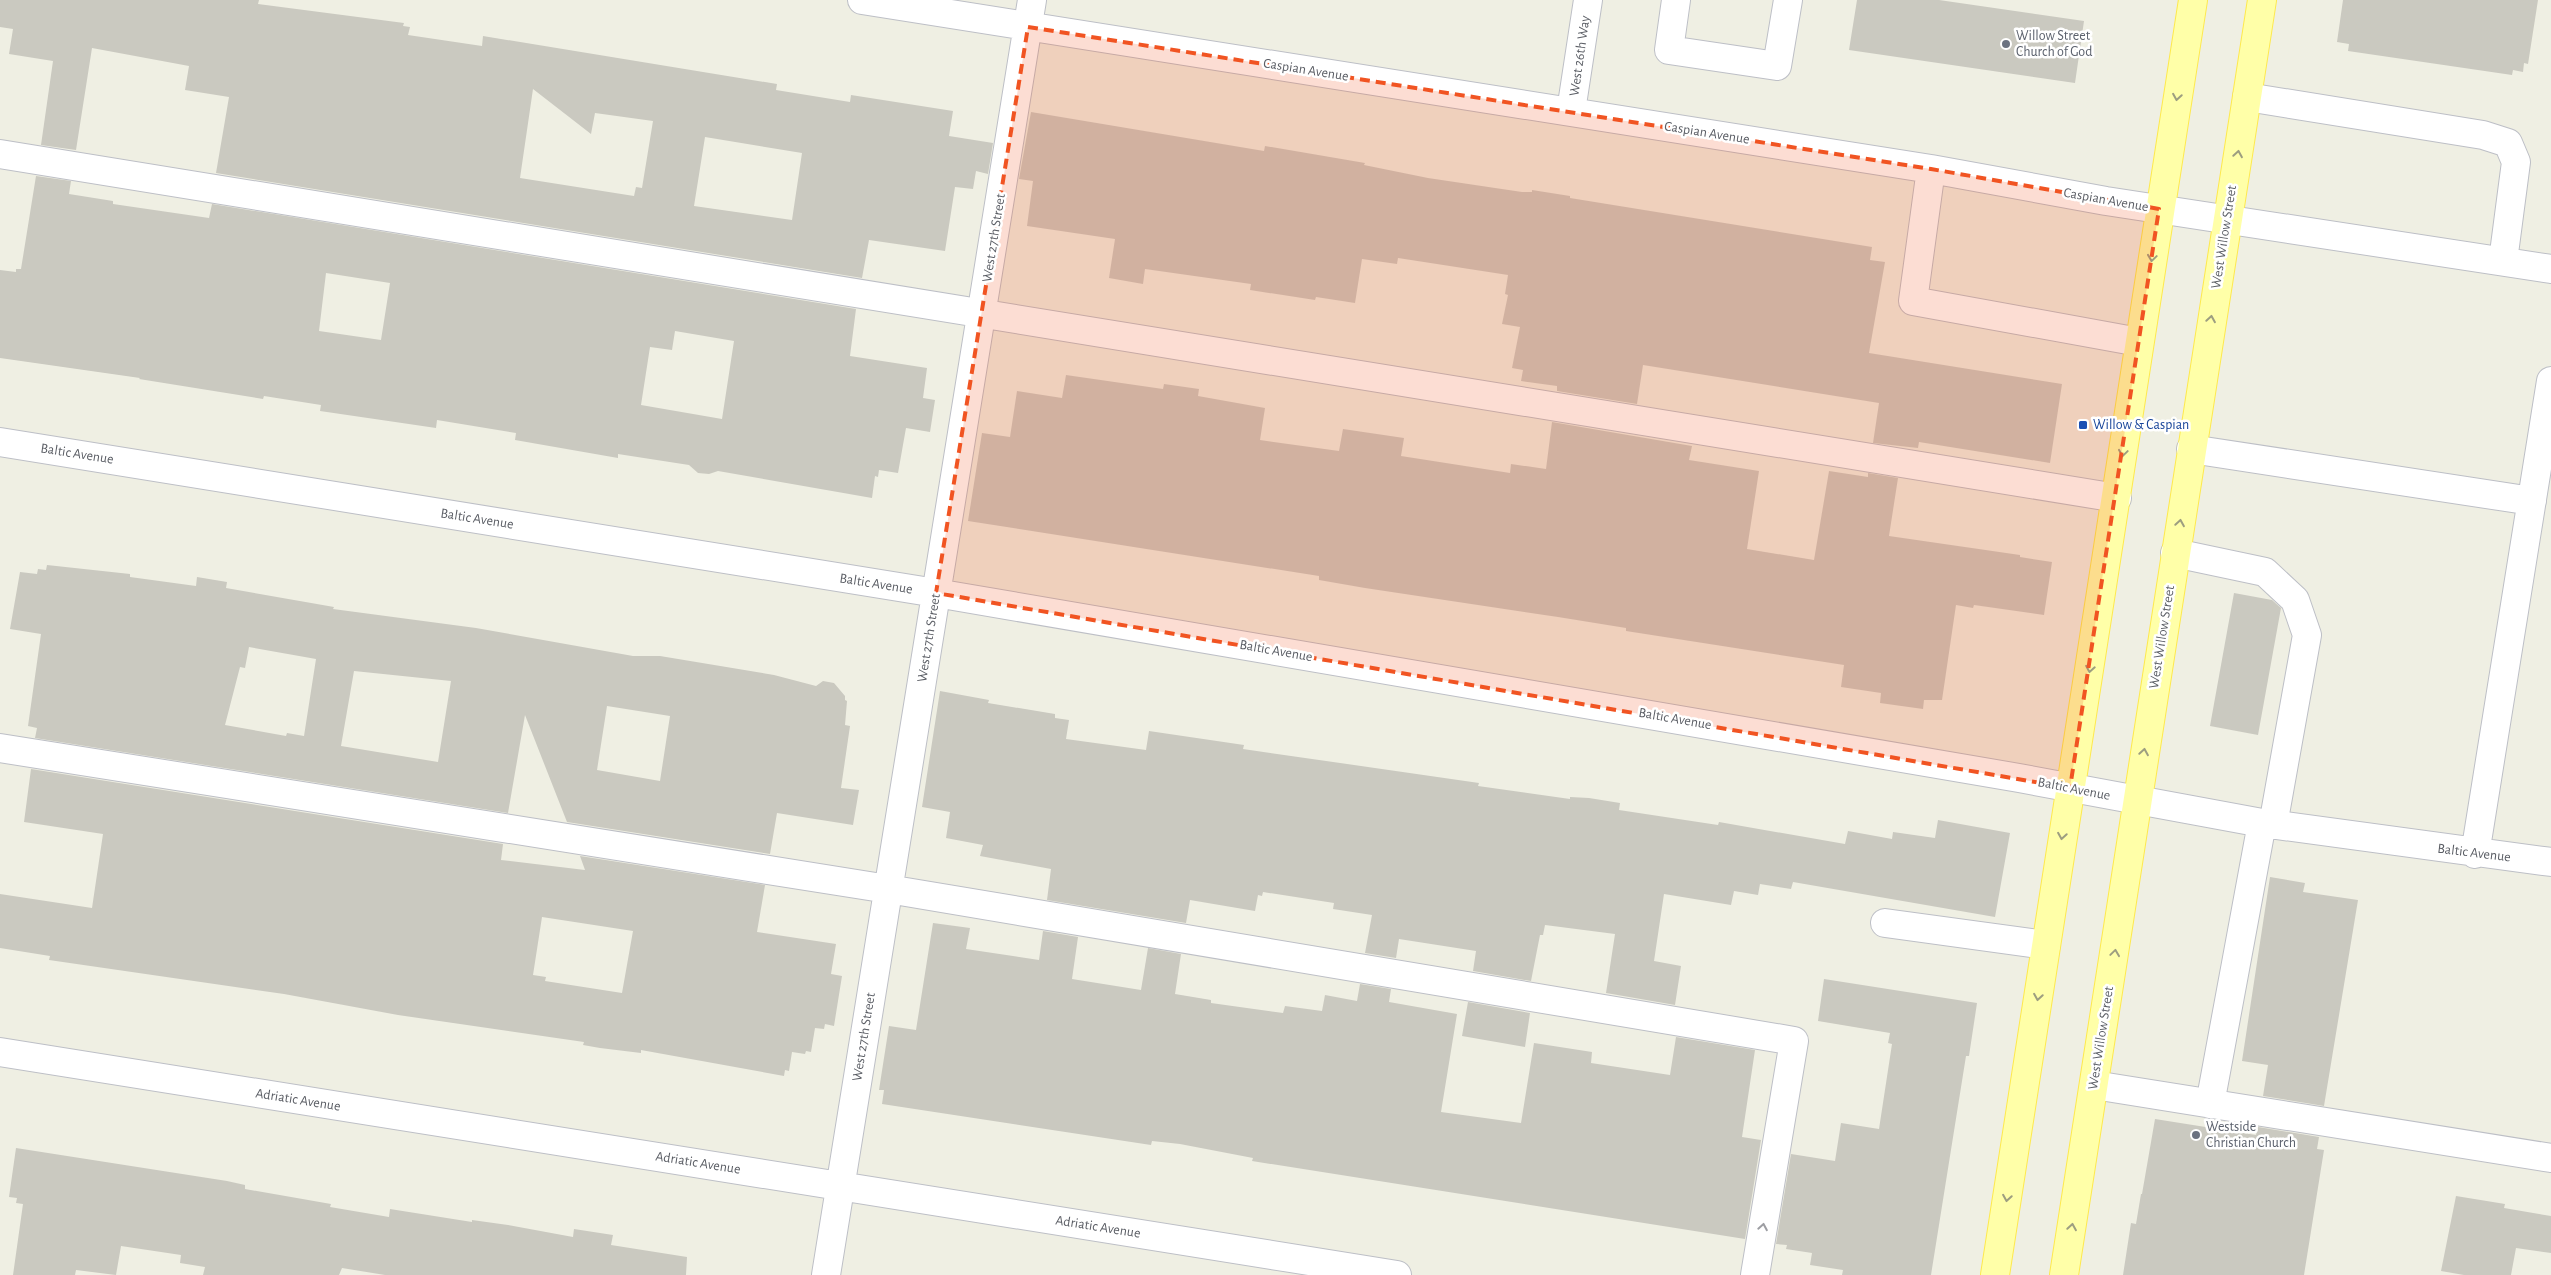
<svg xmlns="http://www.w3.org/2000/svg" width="2551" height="1275" font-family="'Alegreya Sans',sans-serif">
<rect width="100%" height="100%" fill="#efefe3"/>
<path fill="#cac9c0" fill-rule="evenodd" d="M 0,0 L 259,0 L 258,4 L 404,23 L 403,26 L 410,27 L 408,35 L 482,46 L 483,36 L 777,84 L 776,90 L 850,102 L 851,95 L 953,111 L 949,136 L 993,143 L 988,174 L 976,171 L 973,189 L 955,187 L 945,251 L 869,240 L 862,278 L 216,173 L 229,97 L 185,90 L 189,66 L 92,48 L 76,150 L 41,145 L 53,61 L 9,54 L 13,29 L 0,27 ZM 533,89 L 591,134 L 595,113 L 653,121 L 642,188 L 636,187 L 634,196 L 520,178 ZM 705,137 L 802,153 L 792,220 L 694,206 Z
M 1857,0 L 1939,0 L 2084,21 L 2075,83 L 1849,50 Z
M 2343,0 L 2538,0 L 2528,64 L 2524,63 L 2523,72 L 2513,70 L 2512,75 L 2348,51 L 2349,44 L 2337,42 Z
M 1031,112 L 1264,151 L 1265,146 L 1365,163 L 1364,165 L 1428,178 L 1522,192 L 1532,192 L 1532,190 L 1570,196 L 1570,198 L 1872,247 L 1870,260 L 1885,262 L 1869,353 L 2062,384 L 2050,463 L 1919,442 L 1918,448 L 1873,443 L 1879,403 L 1643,365 L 1637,404 L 1557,391 L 1557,386 L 1521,381 L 1523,370 L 1512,368 L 1520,327 L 1502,324 L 1508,295 L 1505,294 L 1508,275 L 1398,258 L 1397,264 L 1362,259 L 1355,303 L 1316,297 L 1315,300 L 1250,290 L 1251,284 L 1145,269 L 1143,284 L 1109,278 L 1115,239 L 1027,226 L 1033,181 L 1019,179 Z
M 36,176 L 71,181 L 69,194 L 113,201 L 113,204 L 209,218 L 212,204 L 856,309 L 850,356 L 927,368 L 923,398 L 935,400 L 930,432 L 906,428 L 898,473 L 879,470 L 878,477 L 875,476 L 872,498 L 718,471 L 709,474 L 698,473 L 689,465 L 618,454 L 618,458 L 515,440 L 516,433 L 437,420 L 436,428 L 402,423 L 320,411 L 321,405 L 264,396 L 263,399 L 139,379 L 140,378 L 0,358 L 0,270 L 16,272 L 16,269 L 21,269 ZM 326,273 L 390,283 L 381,340 L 319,331 ZM 675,331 L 734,341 L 722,419 L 641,405 L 650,347 L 672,350 Z
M 1066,375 L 1163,389 L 1164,384 L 1199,389 L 1198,396 L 1265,408 L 1260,440 L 1339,451 L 1343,429 L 1404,438 L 1401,456 L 1510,473 L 1511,464 L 1546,469 L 1552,422 L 1692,446 L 1689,460 L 1759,471 L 1747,549 L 1814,560 L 1829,471 L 1868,477 L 1868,473 L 1898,478 L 1889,536 L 2020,555 L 2020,557 L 2052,562 L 2044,615 L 1974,605 L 1973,608 L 1956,605 L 1942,700 L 1924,700 L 1923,709 L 1880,703 L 1881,693 L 1841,687 L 1844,665 L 1626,631 L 1626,628 L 1558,617 L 1365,588 L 1319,580 L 1319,576 L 968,521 L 982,433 L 1010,437 L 1017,391 L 1062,398 Z
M 47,565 L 130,574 L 130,577 L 196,586 L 197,577 L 227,582 L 226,588 L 334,607 L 333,609 L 476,628 L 633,656 L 660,656 L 774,675 L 816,686 L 823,681 L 834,683 L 845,696 L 845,700 L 847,701 L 845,725 L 850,726 L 841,788 L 859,790 L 853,825 L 777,813 L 770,854 L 567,822 L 525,715 L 508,813 L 35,738 L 37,728 L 28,726 L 41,634 L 10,629 L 20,572 L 37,574 L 38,569 L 46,570 ZM 249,647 L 316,659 L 304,736 L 287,733 L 286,736 L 225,725 L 240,667 L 245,668 ZM 354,671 L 451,681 L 438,762 L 341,746 ZM 607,706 L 670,716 L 660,781 L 597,770 Z
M 2234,593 L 2272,600 L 2281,608 L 2258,735 L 2210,726 Z
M 940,691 L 989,700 L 988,703 L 1055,714 L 1055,718 L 1069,720 L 1066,739 L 1146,750 L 1149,731 L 1244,745 L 1243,749 L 1479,783 L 1478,786 L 1570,799 L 1570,797 L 1589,798 L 1620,803 L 1619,810 L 1718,825 L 1719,822 L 1845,844 L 1848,831 L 1892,839 L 1893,832 L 1935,838 L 1938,820 L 2010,833 L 1995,917 L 1793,882 L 1791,889 L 1760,884 L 1758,895 L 1734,891 L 1731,905 L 1664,894 L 1654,961 L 1681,966 L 1675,1005 L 1606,993 L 1615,934 L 1545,925 L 1543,935 L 1540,935 L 1531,981 L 1473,971 L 1476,951 L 1399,939 L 1396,958 L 1365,953 L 1372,915 L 1333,909 L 1334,903 L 1263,892 L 1262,896 L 1258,895 L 1255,911 L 1190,900 L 1186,923 L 1047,900 L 1051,869 L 980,856 L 983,845 L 946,838 L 950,812 L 922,807 Z
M 31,769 L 503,844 L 501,860 L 585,870 L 580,856 L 765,885 L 757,932 L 836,944 L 831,974 L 842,976 L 834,1026 L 825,1024 L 824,1029 L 815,1028 L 811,1052 L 806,1051 L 805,1054 L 792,1052 L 789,1071 L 785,1070 L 784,1076 L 641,1050 L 641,1053 L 600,1048 L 583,1045 L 584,1042 L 398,1015 L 284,994 L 49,960 L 50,956 L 0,948 L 0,894 L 92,908 L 103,834 L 24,822 ZM 542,917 L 633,931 L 622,993 L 545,981 L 546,977 L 533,975 Z
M 2270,877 L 2305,883 L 2303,892 L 2358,900 L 2324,1106 L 2263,1096 L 2268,1065 L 2242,1061 Z
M 933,923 L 970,928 L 966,949 L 1039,960 L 1043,931 L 1078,937 L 1072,979 L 1141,990 L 1148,948 L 1181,954 L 1175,994 L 1211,1000 L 1211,1003 L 1283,1013 L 1285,1006 L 1322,1011 L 1325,995 L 1357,1001 L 1360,984 L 1391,989 L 1389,1002 L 1457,1014 L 1441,1112 L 1521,1123 L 1534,1043 L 1592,1052 L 1591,1063 L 1670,1075 L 1676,1037 L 1755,1050 L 1742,1137 L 1761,1140 L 1745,1239 L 1252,1161 L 1253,1158 L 1180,1144 L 1152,1141 L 1151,1145 L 882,1104 L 884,1090 L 879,1090 L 889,1026 L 916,1030 Z
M 1824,979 L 1977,1003 L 1969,1056 L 1966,1056 L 1931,1275 L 1842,1275 L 1843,1270 L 1810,1265 L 1812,1253 L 1786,1249 L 1787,1245 L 1776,1244 L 1791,1154 L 1835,1161 L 1841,1123 L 1879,1129 L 1892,1044 L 1888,1043 L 1890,1033 L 1818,1021 Z
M 1468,1002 L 1530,1013 L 1525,1047 L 1462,1036 Z
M 2155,1119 L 2256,1135 L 2258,1127 L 2319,1137 L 2317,1149 L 2324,1150 L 2304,1275 L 2123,1275 L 2131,1223 L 2136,1224 L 2141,1194 L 2142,1194 Z
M 16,1148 L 227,1181 L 245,1185 L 245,1189 L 331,1204 L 330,1207 L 389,1217 L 390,1209 L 472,1222 L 472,1220 L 508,1225 L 573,1237 L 574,1229 L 613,1235 L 611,1245 L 687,1257 L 686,1275 L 385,1275 L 342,1268 L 339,1275 L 203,1275 L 205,1267 L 180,1263 L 181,1255 L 121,1246 L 116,1275 L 76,1270 L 75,1275 L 13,1275 L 23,1204 L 16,1203 L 17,1198 L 9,1197 Z
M 2456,1196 L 2505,1204 L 2504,1208 L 2551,1216 L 2551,1253 L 2516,1248 L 2511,1275 L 2464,1275 L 2441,1271 Z"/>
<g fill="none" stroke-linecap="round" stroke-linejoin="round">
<g stroke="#bdbfc6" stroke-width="30">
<path id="minor" d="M 862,0 L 1931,169 L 2106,201 L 2551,269
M 1676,0 L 1669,50 L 1777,66 L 1788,0
M 2247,97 L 2483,135 L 2508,143 L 2516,162 L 2503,261
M 1571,111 L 1588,0
M 0,154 L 2117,498
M 1931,169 L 1913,301 L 2139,342
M 0,442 L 936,593 L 2019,778 L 2262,823 L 2551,862
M 2191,449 L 2532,501
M 2175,553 L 2265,572 L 2295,600 L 2307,635 L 2273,825
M 0,748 L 888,889 L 1794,1041 L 1755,1275
M 2475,854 L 2551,381
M 1885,923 L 2046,945
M 0,1052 L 1397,1275
M 2094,1085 L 2551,1158
M 2210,1104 L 2262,823
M 826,1275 L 1032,0"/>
</g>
<g stroke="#fee94d" stroke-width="30">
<path id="major" d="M 1995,1275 L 2193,0
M 2064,1275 L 2262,0"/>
</g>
<use href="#minor" stroke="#fff" stroke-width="28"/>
<use href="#major" stroke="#ffffa8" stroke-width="28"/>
</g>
<defs><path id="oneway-chevron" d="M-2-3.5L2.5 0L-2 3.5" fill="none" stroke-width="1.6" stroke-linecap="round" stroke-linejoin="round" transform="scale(1.25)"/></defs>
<g stroke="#9d9e80">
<use href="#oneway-chevron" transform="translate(2177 97) rotate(99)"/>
<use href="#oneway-chevron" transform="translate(2238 154) rotate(-81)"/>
<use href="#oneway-chevron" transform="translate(2152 258) rotate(98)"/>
<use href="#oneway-chevron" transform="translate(2211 319) rotate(-81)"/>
<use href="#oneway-chevron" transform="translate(2123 453) rotate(98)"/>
<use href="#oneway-chevron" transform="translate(2180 523) rotate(-81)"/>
<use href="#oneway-chevron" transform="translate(2090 669) rotate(100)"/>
<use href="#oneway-chevron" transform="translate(2144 752) rotate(-81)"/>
<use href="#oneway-chevron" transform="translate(2062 836) rotate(99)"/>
<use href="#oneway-chevron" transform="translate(2115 953) rotate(-82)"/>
<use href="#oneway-chevron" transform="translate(2038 997) rotate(99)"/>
<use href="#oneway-chevron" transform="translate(2007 1198) rotate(99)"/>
<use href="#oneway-chevron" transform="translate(2072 1227) rotate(-81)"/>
</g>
<use stroke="#9d9ea3" href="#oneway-chevron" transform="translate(1763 1227) rotate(-80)"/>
<path fill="#f15422" fill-opacity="0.2" stroke="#f15422" stroke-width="4" stroke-dasharray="10 6" stroke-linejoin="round" d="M 1028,27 L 1931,169 L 2159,209 L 2070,788 L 936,593 Z"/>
<g fill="#6b7280" stroke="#fff" stroke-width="2">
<circle cx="2006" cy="44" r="5"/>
<circle cx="2196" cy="1135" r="5"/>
</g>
<rect fill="#1a4fb4" stroke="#fff" stroke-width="2" x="2078" y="420" width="10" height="10" rx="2.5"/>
<g text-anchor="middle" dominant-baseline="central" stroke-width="5" stroke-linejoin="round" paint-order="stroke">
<g font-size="14" fill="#5b616d" stroke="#fff" text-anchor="start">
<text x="2016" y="36">Willow Street<tspan x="2016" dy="16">Church of God</tspan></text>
<text x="2206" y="1127">Westside<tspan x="2206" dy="16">Christian Church</tspan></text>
</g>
<g font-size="14" fill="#5b5e65" stroke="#fff">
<text transform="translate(1580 56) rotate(-82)">West 26th Way</text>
<text transform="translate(1306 70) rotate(9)">Caspian Avenue</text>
<text transform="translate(1707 133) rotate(9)">Caspian Avenue</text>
<text transform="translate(2106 200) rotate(10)">Caspian Avenue</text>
<text transform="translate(2224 237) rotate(-81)">West Willow Street</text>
<text transform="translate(994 238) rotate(-81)">West 27th Street</text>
<text transform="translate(77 454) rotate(9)">Baltic Avenue</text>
<text transform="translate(477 519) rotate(9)">Baltic Avenue</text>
<text transform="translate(876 584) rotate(9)">Baltic Avenue</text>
<text transform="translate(2162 637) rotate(-81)">West Willow Street</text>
<text transform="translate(929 638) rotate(-81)">West 27th Street</text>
<text transform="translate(1276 651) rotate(10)">Baltic Avenue</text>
<text transform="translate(1675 719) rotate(10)">Baltic Avenue</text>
<text transform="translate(2074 789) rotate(11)">Baltic Avenue</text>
<text transform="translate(2474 853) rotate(7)">Baltic Avenue</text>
<text transform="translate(864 1037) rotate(-81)">West 27th Street</text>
<text transform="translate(2101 1038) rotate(-81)">West Willow Street</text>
<text transform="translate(298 1100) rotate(9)">Adriatic Avenue</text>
<text transform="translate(698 1163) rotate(9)">Adriatic Avenue</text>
<text transform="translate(1098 1227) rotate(9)">Adriatic Avenue</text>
</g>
<g font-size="14" fill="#164399" stroke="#fff" text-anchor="start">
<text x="2093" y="425">Willow &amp; Caspian</text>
</g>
</g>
</svg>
